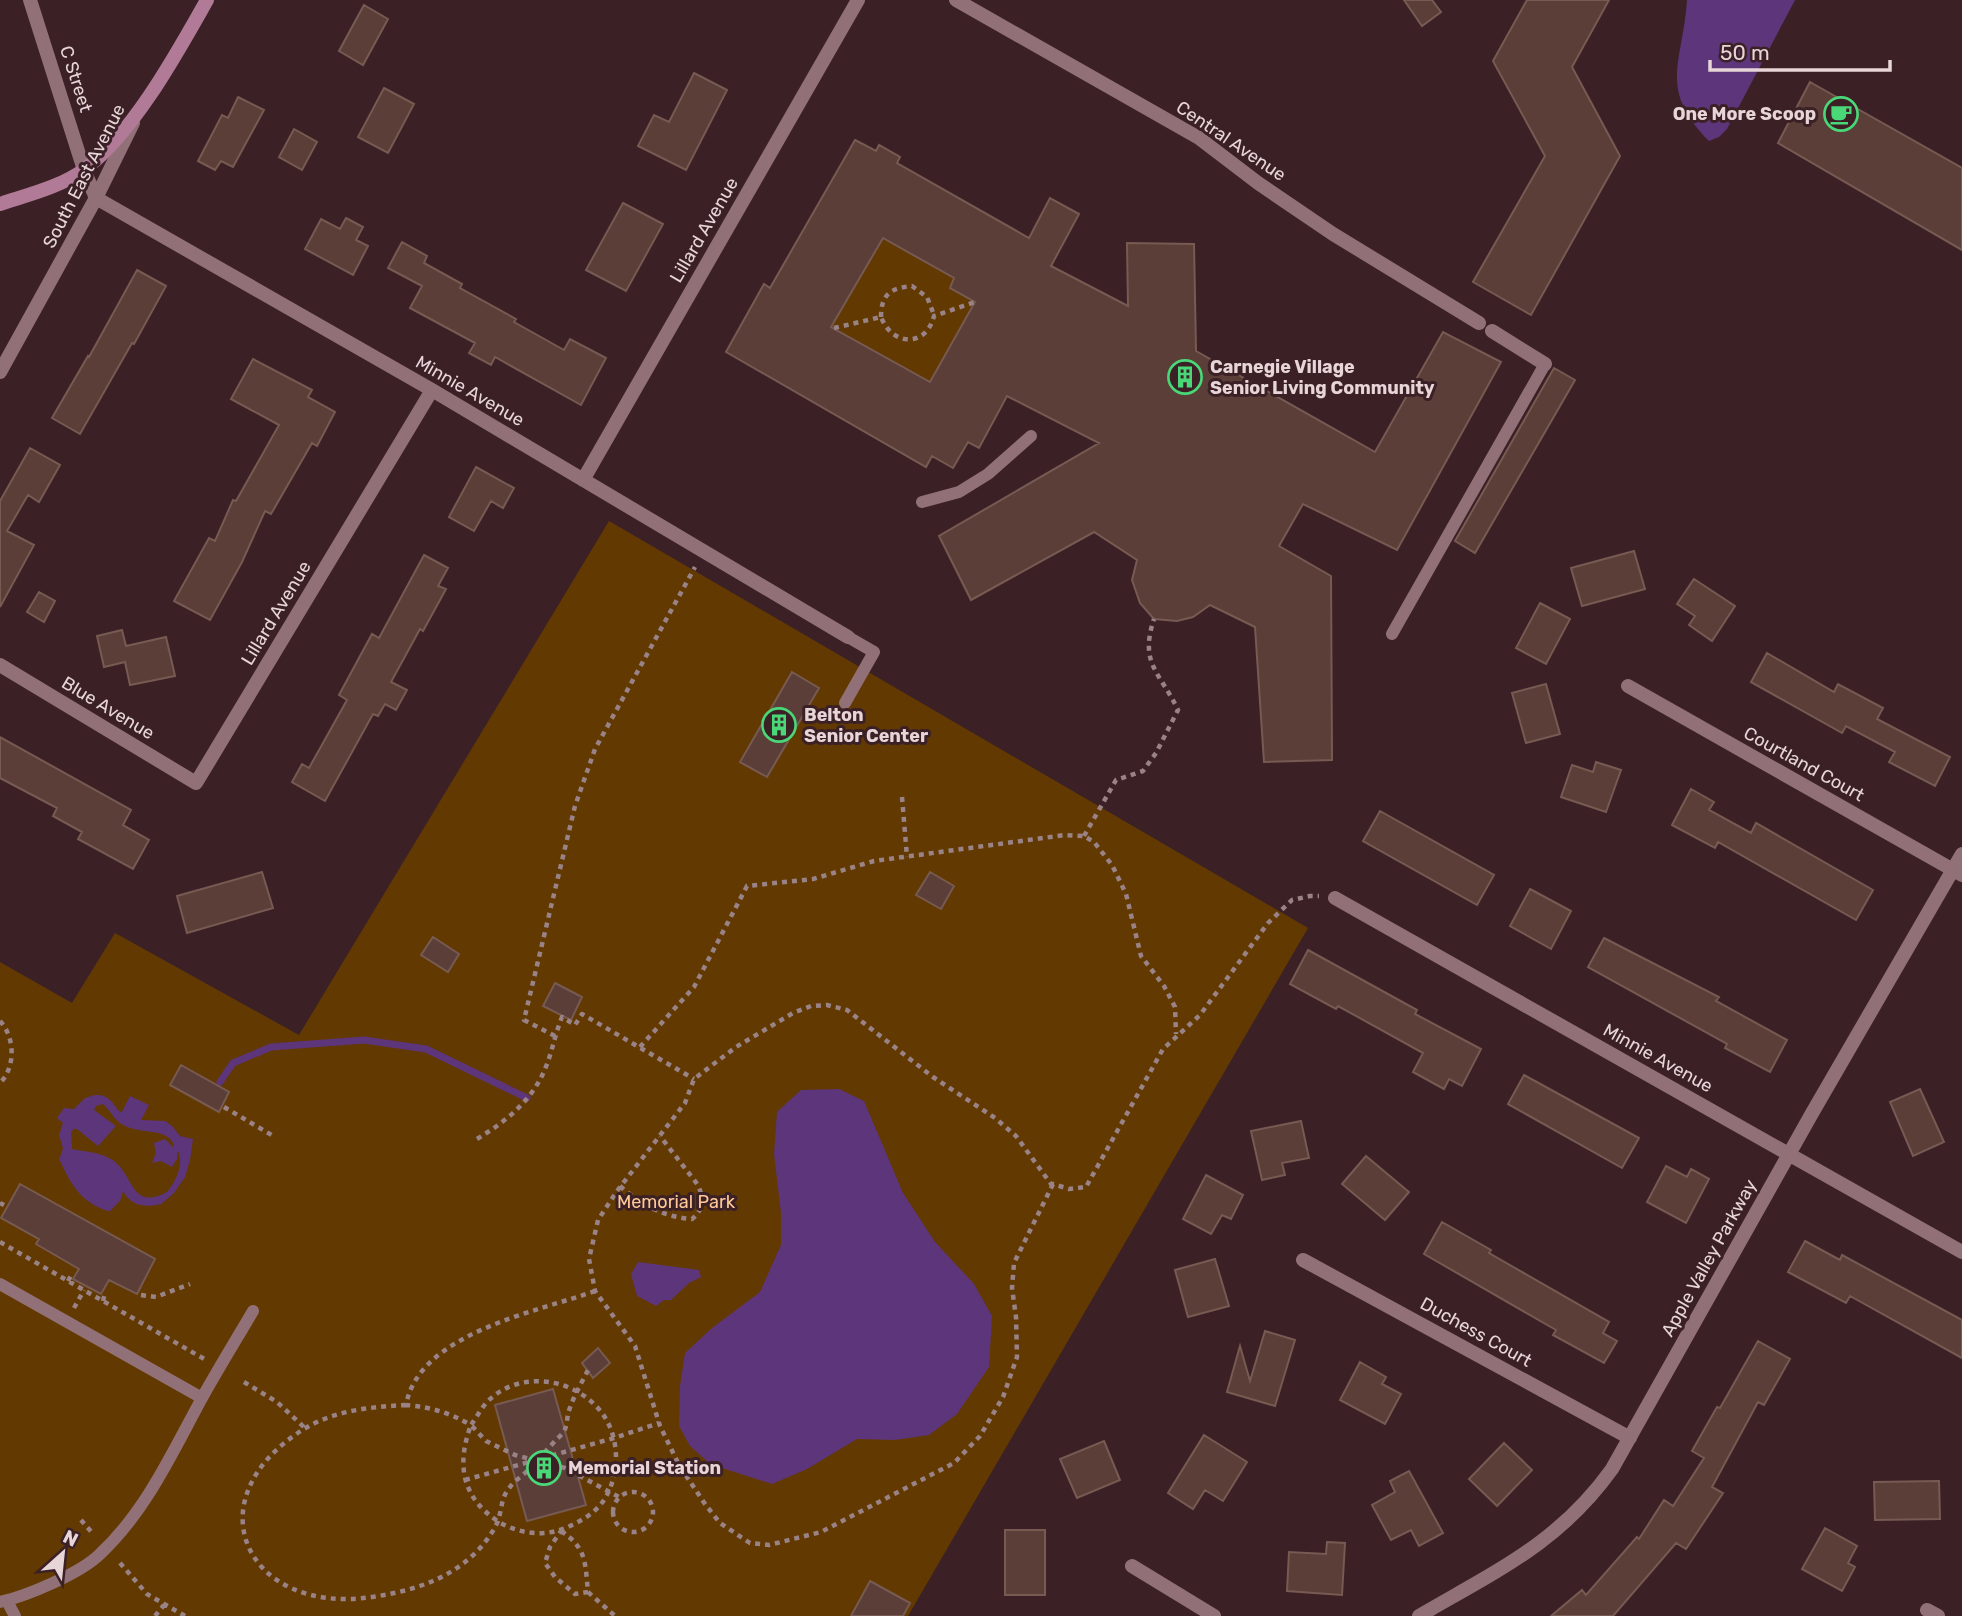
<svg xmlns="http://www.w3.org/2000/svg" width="1962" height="1616" font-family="Rubik,sans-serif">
<rect width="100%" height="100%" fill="#3b2126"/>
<path fill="#633902" d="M 883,238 L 954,278 L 950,288 L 975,302 L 930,382 L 831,327 Z
M 609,521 L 1308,928 L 908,1616 L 0,1616 L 0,962 L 72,1003 L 115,933 L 299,1035 Z"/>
<path fill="#5d357b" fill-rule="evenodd" d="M 1687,0 L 1795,0 L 1727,129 L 1719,137 L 1709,141 C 1657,88 1683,63 1687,0 Z
M 839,1089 L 864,1101 L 903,1193 L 935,1242 L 974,1284 L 992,1316 L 989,1367 L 957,1414 L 929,1435 L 895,1440 L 857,1439 L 807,1469 L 772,1484 L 710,1464 L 690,1446 L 679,1426 L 680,1386 L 685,1353 L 712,1328 L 760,1292 L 781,1245 L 781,1213 L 774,1154 L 777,1112 L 801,1090 Z
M 95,1095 C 108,1094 112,1102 119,1111 L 122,1112 L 130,1096 L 149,1105 L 141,1120 L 165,1121 L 172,1126 L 180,1136 L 193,1139 L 190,1160 L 185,1177 L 174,1193 L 161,1204 C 145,1208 131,1206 123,1191 L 120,1201 L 110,1211 L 108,1211 C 80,1202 71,1184 59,1159 L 63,1149 L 59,1135 L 63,1123 L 57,1118 L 64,1108 L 74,1109 L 85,1098 ZM 103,1104 C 111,1111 114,1120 123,1125 C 142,1135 167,1127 174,1145 L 173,1147 L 165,1139 L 154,1143 L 156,1153 L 152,1163 L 161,1161 L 172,1167 L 177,1159 L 177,1152 L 178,1151 C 184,1164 176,1182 167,1192 C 131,1211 134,1176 114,1161 C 101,1152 87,1152 72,1149 L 71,1132 L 74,1129 L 77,1129 L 98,1146 L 116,1126 L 94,1110 L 96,1106 Z
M 638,1262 L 699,1270 L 701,1277 L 689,1283 L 671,1300 L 664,1300 L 656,1306 L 637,1296 L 631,1274 Z"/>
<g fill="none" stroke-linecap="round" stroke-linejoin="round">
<path stroke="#5d357b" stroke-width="7" d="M 220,1082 L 233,1063 L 271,1047 L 364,1040 L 426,1049 L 527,1098"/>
</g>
<path fill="#5a3e37" stroke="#775a52" stroke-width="2" fill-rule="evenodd" d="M 1404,0 L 1432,0 L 1441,12 L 1422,26 Z
M 1527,0 L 1609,0 L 1572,67 L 1620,156 L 1531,315 L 1473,282 L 1545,156 L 1493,61 Z
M 364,5 L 388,19 L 363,65 L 339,51 Z
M 694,73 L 727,90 L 686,170 L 638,146 L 654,115 L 669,122 Z
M 1810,82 L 1962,168 L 1962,250 L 1778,143 Z
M 384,88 L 414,104 L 388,153 L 358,137 Z
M 238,97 L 264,110 L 233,167 L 221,161 L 215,170 L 198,161 L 222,115 L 228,118 Z
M 294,129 L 317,142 L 302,170 L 279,157 Z
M 855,140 L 876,151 L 879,145 L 900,157 L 897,163 L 1029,238 L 1050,198 L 1079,214 L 1051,266 L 1128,306 L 1127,243 L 1194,244 L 1196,351 L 1375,452 L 1443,332 L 1501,362 L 1397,550 L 1303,504 L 1279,546 L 1331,576 L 1332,760 L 1264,762 L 1255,627 L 1210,605 L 1193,617 L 1177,621 L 1154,619 L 1140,603 L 1132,580 L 1137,560 L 1094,532 L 971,600 L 939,536 L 1099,443 L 1007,396 L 979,448 L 968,442 L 953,468 L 932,456 L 926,467 L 726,352 L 764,284 L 770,288 ZM 883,238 L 954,278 L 950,288 L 975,302 L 930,382 L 831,327 Z
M 623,203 L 663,224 L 626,291 L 586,270 Z
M 346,218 L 363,227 L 356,240 L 368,246 L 353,275 L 305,249 L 321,219 L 340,229 Z
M 402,242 L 427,256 L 424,263 L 462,284 L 460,288 L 516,319 L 514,322 L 564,350 L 570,339 L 606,358 L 581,405 L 495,357 L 491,365 L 469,353 L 475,343 L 410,308 L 422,286 L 388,268 Z
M 137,270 L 166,286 L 134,344 L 132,343 L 80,434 L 52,418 L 88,356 L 89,357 Z
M 253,359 L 312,390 L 308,397 L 335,412 L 317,446 L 312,443 L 271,514 L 265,511 L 242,562 L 210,620 L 174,601 L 209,538 L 215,541 L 233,500 L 236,501 L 279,425 L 231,399 Z
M 1554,368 L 1575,380 L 1475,553 L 1455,541 Z
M 30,448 L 60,465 L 39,502 L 28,495 L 7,531 L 34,545 L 0,607 L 0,501 Z
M 476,467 L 514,488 L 503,508 L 491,501 L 474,531 L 449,517 Z
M 1634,551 L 1645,589 L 1582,606 L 1571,568 Z
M 424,555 L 448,568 L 438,586 L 446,589 L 423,631 L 420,629 L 391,682 L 407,690 L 396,710 L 385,704 L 378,716 L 373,714 L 325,801 L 292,782 L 302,764 L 309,768 L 347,700 L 339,695 L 372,634 L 379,638 Z
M 1694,579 L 1735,606 L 1712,641 L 1689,625 L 1695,616 L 1677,604 Z
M 39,592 L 55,601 L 44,622 L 27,612 Z
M 1540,603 L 1570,619 L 1546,664 L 1516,648 Z
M 122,630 L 126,646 L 166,637 L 175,676 L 130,685 L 125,662 L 104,667 L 97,636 Z
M 1767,653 L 1834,692 L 1838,684 L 1883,708 L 1877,719 L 1950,757 L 1935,786 L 1889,762 L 1895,752 L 1846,726 L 1842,733 L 1751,682 Z
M 792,672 L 819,688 L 767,777 L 740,762 Z
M 1546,684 L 1560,734 L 1526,743 L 1512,693 Z
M 0,737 L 131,810 L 123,825 L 149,840 L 133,869 L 78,839 L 82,832 L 53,816 L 57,808 L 0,778 Z
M 1596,762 L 1621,770 L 1606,812 L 1561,797 L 1572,765 L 1593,772 Z
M 1691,789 L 1714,802 L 1709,810 L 1751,833 L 1756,823 L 1873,890 L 1856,920 L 1718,842 L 1715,848 L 1672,825 Z
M 1380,811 L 1494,875 L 1477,905 L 1363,841 Z
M 262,872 L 273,908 L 187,933 L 177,896 Z
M 930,872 L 954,886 L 941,909 L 916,895 Z
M 1530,889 L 1571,911 L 1551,949 L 1510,926 Z
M 433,937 L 459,954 L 448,972 L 421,955 Z
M 1604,938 L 1719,997 L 1716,1001 L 1787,1040 L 1770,1072 L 1725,1048 L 1727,1044 L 1588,967 Z
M 1308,950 L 1417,1010 L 1415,1014 L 1481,1049 L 1462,1086 L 1449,1079 L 1444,1089 L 1413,1072 L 1423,1053 L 1338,1006 L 1336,1009 L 1290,984 Z
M 555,983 L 582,997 L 571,1020 L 543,1006 Z
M 181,1065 L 229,1092 L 219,1112 L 170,1085 Z
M 1524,1075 L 1639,1138 L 1622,1168 L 1508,1104 Z
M 1920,1089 L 1944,1142 L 1913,1156 L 1890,1102 Z
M 1301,1121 L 1309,1158 L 1282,1163 L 1285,1175 L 1262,1180 L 1251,1131 Z
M 1366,1156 L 1409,1192 L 1385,1220 L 1342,1184 Z
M 1666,1166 L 1687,1177 L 1691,1169 L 1709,1179 L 1686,1223 L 1647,1202 Z
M 1206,1175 L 1243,1195 L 1231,1219 L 1222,1215 L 1211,1234 L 1183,1219 Z
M 20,1184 L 155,1259 L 137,1294 L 109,1280 L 101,1294 L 73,1279 L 79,1269 L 36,1244 L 39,1239 L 1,1218 Z
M 1442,1222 L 1491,1250 L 1489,1253 L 1609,1322 L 1603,1333 L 1617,1341 L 1604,1363 L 1553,1335 L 1556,1330 L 1424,1254 Z
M 1805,1241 L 1840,1260 L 1842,1255 L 1962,1320 L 1962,1358 L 1850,1296 L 1846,1303 L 1788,1272 Z
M 1215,1259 L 1229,1306 L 1188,1317 L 1175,1270 Z
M 1265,1331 L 1295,1340 L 1275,1406 L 1227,1392 L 1240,1346 L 1250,1381 Z
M 1758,1341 L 1790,1359 L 1764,1405 L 1758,1402 L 1712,1487 L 1723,1493 L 1686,1549 L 1676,1543 L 1613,1616 L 1551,1616 L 1582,1590 L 1586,1595 L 1637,1537 L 1639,1539 L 1664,1500 L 1673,1506 L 1704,1458 L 1692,1451 L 1717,1407 L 1720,1408 Z
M 598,1348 L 610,1363 L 593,1378 L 582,1363 Z
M 1360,1362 L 1386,1377 L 1382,1384 L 1401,1394 L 1385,1424 L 1340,1400 Z
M 553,1389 L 586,1505 L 527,1521 L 495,1405 Z
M 1204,1435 L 1247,1462 L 1223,1501 L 1205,1490 L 1193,1509 L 1168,1493 Z
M 1104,1441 L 1120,1480 L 1077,1498 L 1060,1459 Z
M 1504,1443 L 1532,1470 L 1497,1506 L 1469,1479 Z
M 1409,1471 L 1443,1533 L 1419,1546 L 1411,1530 L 1391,1540 L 1372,1505 L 1395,1492 L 1390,1481 Z
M 1939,1481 L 1940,1519 L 1875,1520 L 1874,1482 Z
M 1825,1528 L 1857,1546 L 1848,1563 L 1855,1567 L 1842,1591 L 1802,1569 Z
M 1005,1530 L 1045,1530 L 1045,1595 L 1005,1595 Z
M 1327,1542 L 1345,1543 L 1342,1595 L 1287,1591 L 1289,1552 L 1326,1554 Z
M 870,1581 L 910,1603 L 903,1616 L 851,1616 Z"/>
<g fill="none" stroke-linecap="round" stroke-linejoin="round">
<path stroke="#998387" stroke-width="4.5" stroke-dasharray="5 5" stroke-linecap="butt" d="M 881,317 C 881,294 891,288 912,286 L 927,297 L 934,315
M 834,328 L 881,317 C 892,346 926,348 934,316 L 975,302
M 902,797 L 907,857
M 1084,836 L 1116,780 L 1143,771 L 1156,753 L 1178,710 C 1160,672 1139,664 1154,619
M 0,1021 C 15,1037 16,1067 0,1083
M 555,1036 L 524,1020 L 575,806 L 595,749 L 695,567
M 640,1047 L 694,987 L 747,886 L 813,879 L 874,861 L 1065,835 L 1084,836 L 1094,842 L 1112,865 L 1126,894 L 1141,956 L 1164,986 L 1175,1007 L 1176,1034
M 224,1107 L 275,1137
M 477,1139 C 505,1122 532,1101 545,1069 C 552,1053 555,1034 562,1017 L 575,1025 L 582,1014 L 694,1079
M 1053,1184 L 1014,1263 L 1012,1288 L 1016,1317 L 1017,1357 L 1003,1397 L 980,1436 L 954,1463 L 821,1532 L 769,1545 L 750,1543 L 720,1523 L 705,1504 L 679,1465 L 660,1426 L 635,1346 L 595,1291 L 589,1259 L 598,1220 L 617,1191 L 685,1103 L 694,1079 L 736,1047 L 793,1013 L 811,1006 L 827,1005 L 847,1010 L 933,1077 L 995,1118 L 1016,1136 L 1051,1184 L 1053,1184 L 1069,1189 L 1086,1187 L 1163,1049 L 1200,1015 L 1268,923 L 1292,900 L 1310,896 L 1319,896
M 620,1186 C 641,1205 664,1217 692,1219 C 704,1209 704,1199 698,1185 L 660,1136
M 0,1203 L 4,1205
M 0,1242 L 206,1360
M 68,1281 L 72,1274
M 595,1291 C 537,1312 419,1333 406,1405 C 431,1407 450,1413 471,1425 C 476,1418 481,1409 486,1403 C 516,1371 567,1376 596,1406 C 620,1430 622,1472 604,1500 C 596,1512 583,1520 570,1526 C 548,1537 521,1535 499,1522 C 462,1498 456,1465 471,1425 L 486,1441 L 515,1455 L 565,1468 L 619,1497
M 141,1295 L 156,1297 L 190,1284
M 103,1301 L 105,1293
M 74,1308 L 84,1290
M 244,1382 L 277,1402 L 305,1428
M 406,1405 C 371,1407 335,1410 304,1429 C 191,1499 246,1616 372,1597 C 405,1592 437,1584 465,1562 C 478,1552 491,1537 498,1521 C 502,1509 501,1497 510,1487 C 514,1481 521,1477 526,1472 C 536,1462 545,1452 555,1441 C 558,1438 563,1434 565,1429 C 567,1425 567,1419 568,1414 C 572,1399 581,1384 588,1370
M 465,1480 L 614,1438 L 659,1423
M613 1512a20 20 0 1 1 40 0a20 20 0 1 1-40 0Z
M 81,1520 L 94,1535
M 561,1531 C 587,1548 585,1563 588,1592 L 575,1594 L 555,1577 L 545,1563 L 550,1547 Z
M 120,1563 L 147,1594 L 185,1616
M 588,1592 L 615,1616
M 155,1616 L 164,1605"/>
<path stroke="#917177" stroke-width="12" d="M 922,502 L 959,492 L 988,474 L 1031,436
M 1392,634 L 1545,364
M 845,703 L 874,652 L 848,637
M 0,1284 L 202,1398
M 7,1601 L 15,1616
M 0,1602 C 27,1596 81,1573 100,1554 C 146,1511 172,1453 202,1398 C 218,1369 236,1340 253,1311"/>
<path stroke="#917177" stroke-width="14" d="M 30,0 L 84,170 L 96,198 L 432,390 L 848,637
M 956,0 L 1199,138 L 1258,183 L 1333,234 L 1479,323
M 1492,331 L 1545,364
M 0,372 L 96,198 L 133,123
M 583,480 L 858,0
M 0,665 L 196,783 L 432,390
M 1628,686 L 1962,875
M 1335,898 L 1962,1252
M 1303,1260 L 1630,1438
M 1132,1566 L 1214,1616
M 1927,1610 L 1938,1616
M 1419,1616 C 1496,1571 1559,1543 1612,1469 L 1811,1115 L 1962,854"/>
<path stroke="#b17a97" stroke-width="14" d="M 0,204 C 27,195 61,187 85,169 C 134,132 177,53 207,0"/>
</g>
<defs>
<g id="cafe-ring" transform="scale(1.75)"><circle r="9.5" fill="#3b2126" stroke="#4ad778" stroke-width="1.5"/><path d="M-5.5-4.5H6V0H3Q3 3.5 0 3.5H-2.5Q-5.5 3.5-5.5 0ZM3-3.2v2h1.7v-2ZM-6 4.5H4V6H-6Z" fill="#4ad778"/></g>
<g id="building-ring" transform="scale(1.75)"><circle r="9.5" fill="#3b2126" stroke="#4ad778" stroke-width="1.5"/><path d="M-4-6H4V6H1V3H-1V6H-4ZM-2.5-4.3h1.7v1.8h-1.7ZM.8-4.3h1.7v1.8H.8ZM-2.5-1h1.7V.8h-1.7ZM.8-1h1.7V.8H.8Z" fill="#4ad778"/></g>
</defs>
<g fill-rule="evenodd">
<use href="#cafe-ring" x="1841" y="114"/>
<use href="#building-ring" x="1185" y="377"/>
<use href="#building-ring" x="779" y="725"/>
<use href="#building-ring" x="544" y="1468"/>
</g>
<g text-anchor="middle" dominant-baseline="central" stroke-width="6" stroke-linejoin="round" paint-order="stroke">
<g font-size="18" fill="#e7d5d8" stroke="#3b2126">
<text transform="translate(76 79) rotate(72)">C Street</text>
<text transform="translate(1231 141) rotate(34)">Central Avenue</text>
<text transform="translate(84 176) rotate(-63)">South East Avenue</text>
<text transform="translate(704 230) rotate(-60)">Lillard Avenue</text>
<text transform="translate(470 391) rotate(30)">Minnie Avenue</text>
<text transform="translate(276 613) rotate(-59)">Lillard Avenue</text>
<text transform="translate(108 708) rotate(31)">Blue Avenue</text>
<text transform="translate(1804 764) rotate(29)">Courtland Court</text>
<text transform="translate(1658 1058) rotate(29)">Minnie Avenue</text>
<text transform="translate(1709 1258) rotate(-61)">Apple Valley Parkway</text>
<text transform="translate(1476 1332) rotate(29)">Duchess Court</text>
</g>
<g font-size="18" font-weight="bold" fill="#e7d5d8" stroke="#3b2126" text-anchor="start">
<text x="1816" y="114" text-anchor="end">One More Scoop</text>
<text x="1210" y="367">Carnegie Village<tspan x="1210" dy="21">Senior Living Community</tspan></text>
<text x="804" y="715">Belton<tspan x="804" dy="21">Senior Center</tspan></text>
<text x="568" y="1468">Memorial Station</text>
</g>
<g font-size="18" fill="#ffc997" stroke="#3b2126">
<text x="676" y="1202">Memorial Park</text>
</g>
</g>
<g transform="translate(63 1553) rotate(27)" stroke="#3b2126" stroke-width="5" paint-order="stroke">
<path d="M0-5L12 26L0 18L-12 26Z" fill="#e7d5d8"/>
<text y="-10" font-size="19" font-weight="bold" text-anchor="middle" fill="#e7d5d8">N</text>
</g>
<path d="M1710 60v10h180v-10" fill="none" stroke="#e7d5d8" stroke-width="3.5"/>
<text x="1720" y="60" font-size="21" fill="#e7d5d8" stroke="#3b2126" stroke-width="5" paint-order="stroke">50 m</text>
</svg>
